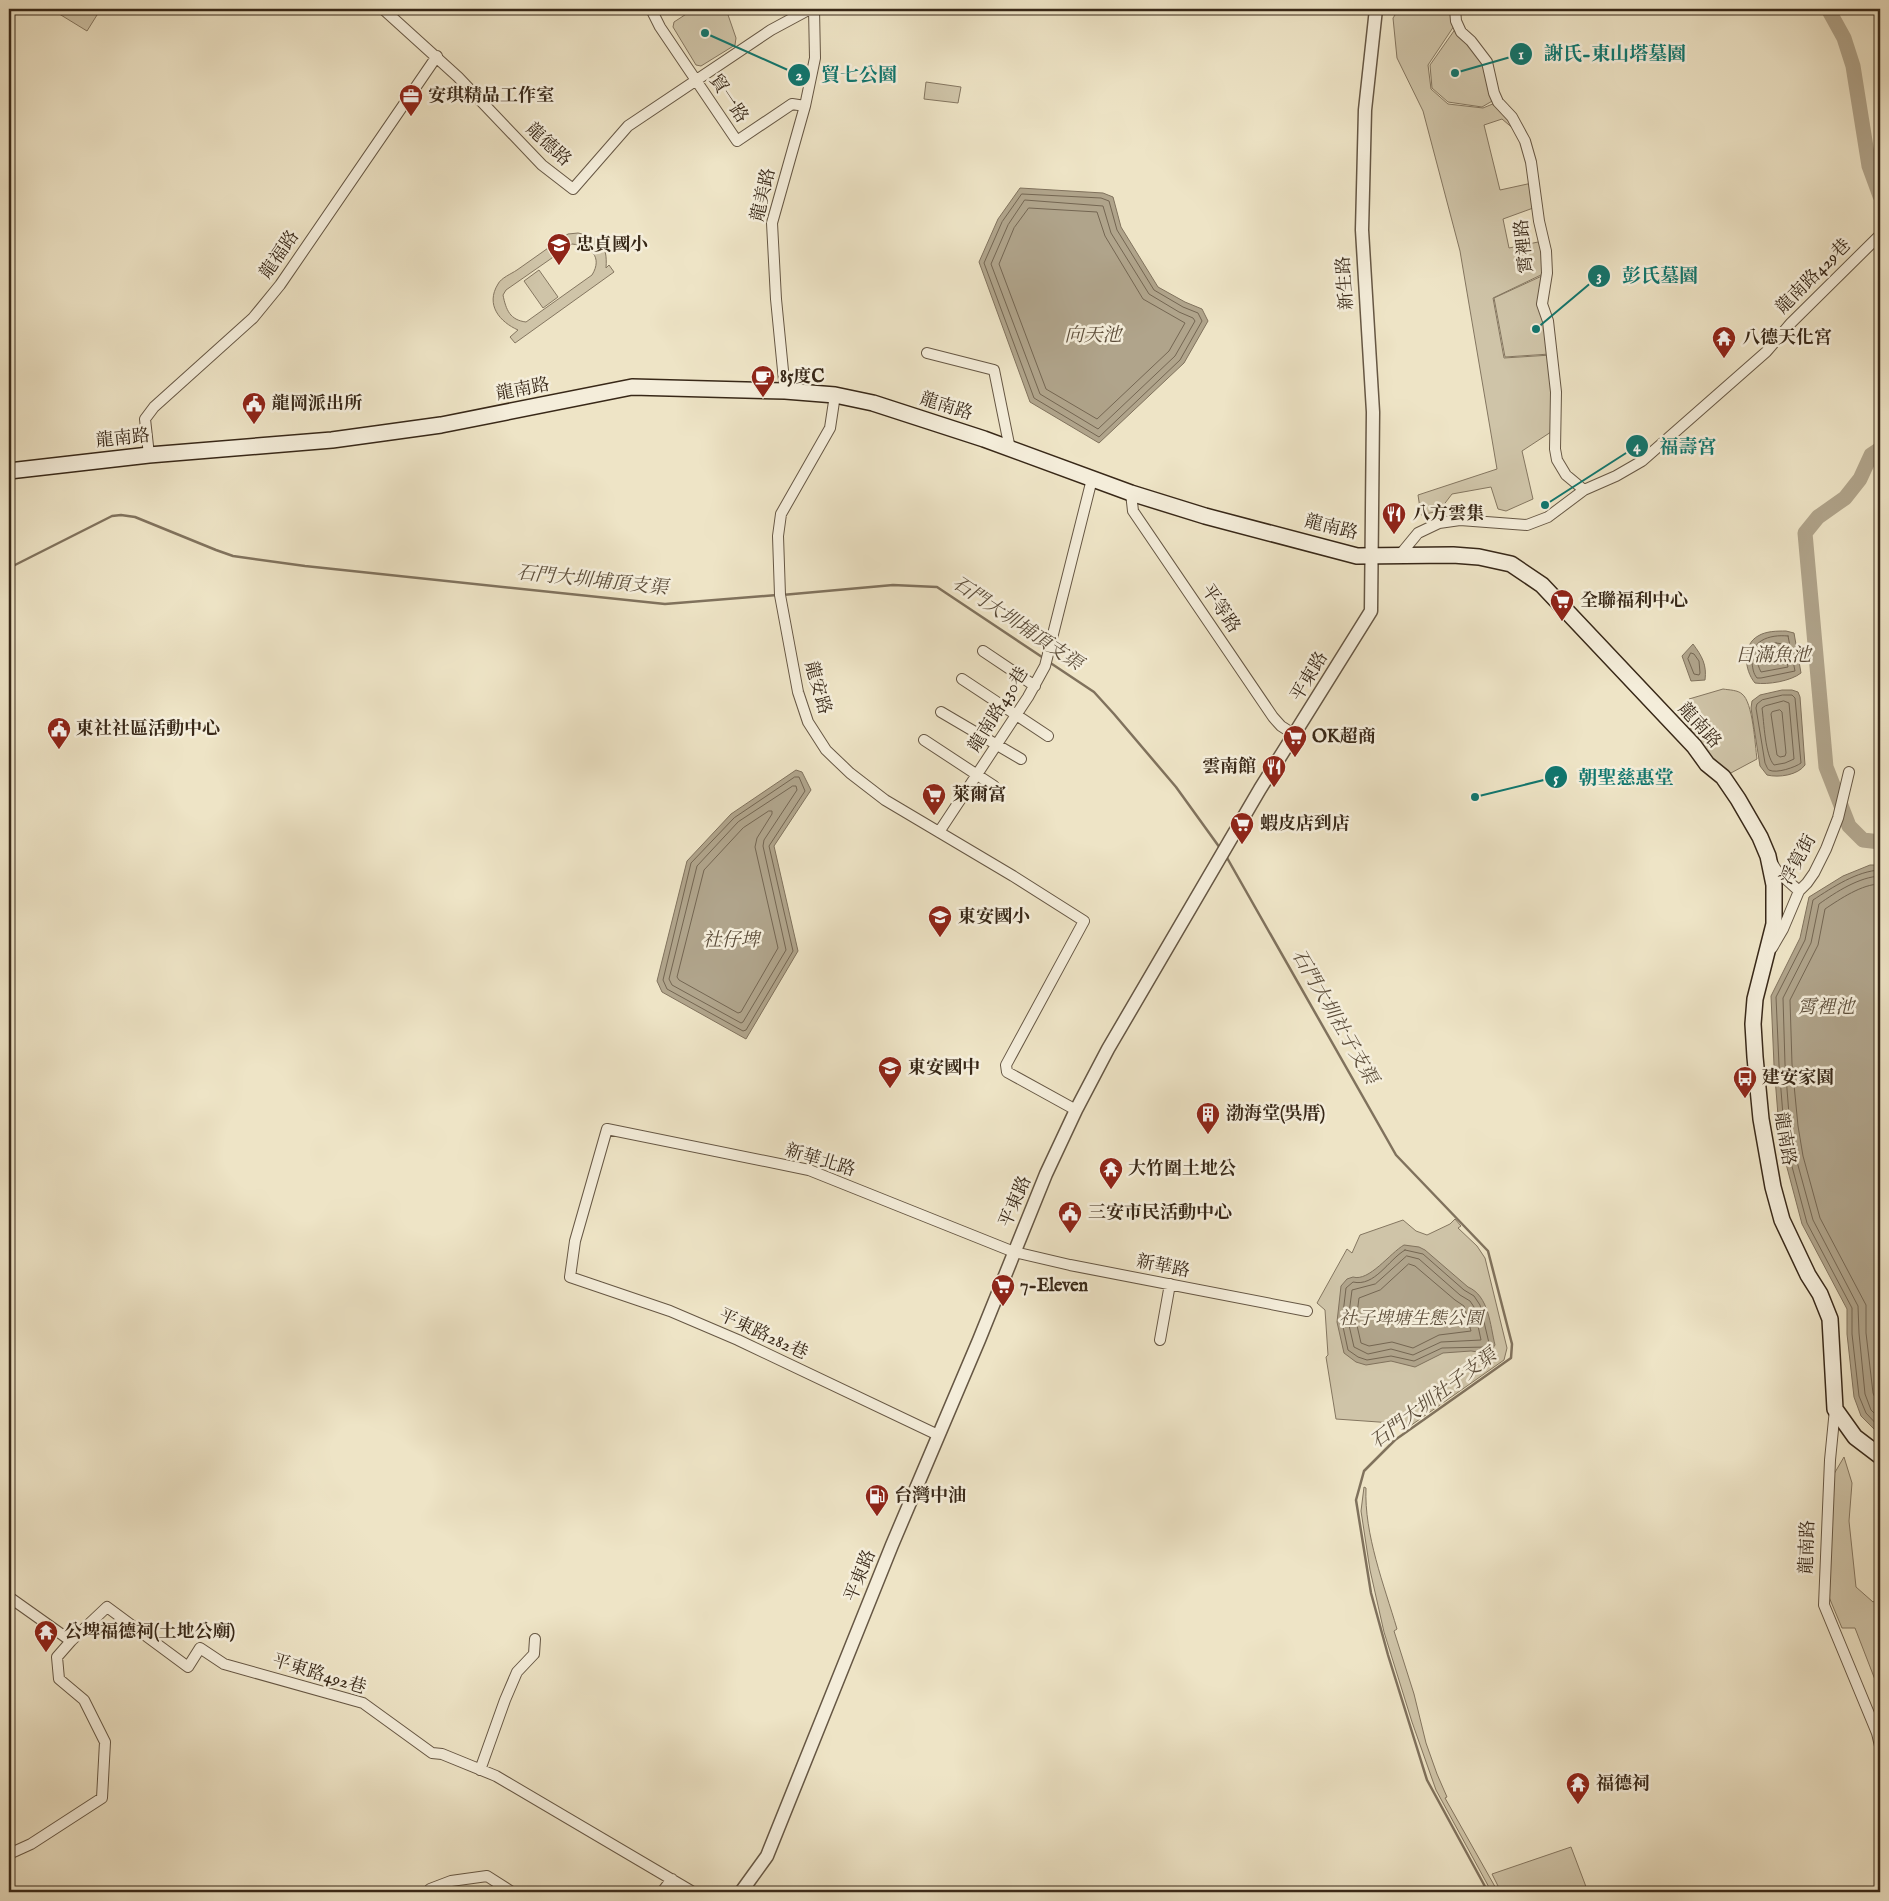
<svg xmlns="http://www.w3.org/2000/svg" width="1889" height="1901" font-family="'IM FELL English','Noto Serif TC',serif">
<rect width="100%" height="100%" fill="#eee4c6"/>
<filter id="stains"><feTurbulence type="fractalNoise" baseFrequency=".004" numOctaves="4"/><feColorMatrix values="0 0 0 0 .2 0 0 0 0 .09 0 0 0 0 .02 0 0 0 .5 -.17"/></filter>
<radialGradient id="worn" r=".72"><stop offset=".6" stop-color="#630" stop-opacity="0"/><stop offset="1" stop-color="#630" stop-opacity=".3"/></radialGradient>
<path fill="#cfc4a8" stroke="#847660" fill-rule="evenodd" d="M 58,9 L 86,9 L 97,15 L 87,31 L 56,12 Z
M 694,9 L 726,9 L 736,38 L 735,45 L 701,66 L 696,65 L 673,27 L 674,22 Z
M 1399,9 L 1453,9 L 1454,26 L 1428,65 L 1431,89 L 1448,104 L 1483,108 L 1495,103 L 1522,136 L 1502,119 L 1484,125 L 1500,190 L 1532,183 L 1536,207 L 1503,219 L 1509,248 L 1543,241 L 1543,274 L 1493,298 L 1504,358 L 1551,355 L 1554,430 L 1522,451 L 1533,499 L 1506,511 L 1498,509 L 1491,487 L 1452,494 L 1439,511 L 1421,515 L 1418,495 L 1497,469 L 1460,251 L 1423,111 L 1397,58 L 1393,18 Z
M 1456,28 L 1483,59 L 1494,100 L 1482,107 L 1448,102 L 1432,88 L 1430,65 Z
M 926,82 L 961,87 L 958,103 L 924,99 Z
M 578,233 C 599,237 608,244 606,268 L 609,265 L 614,272 L 515,343 L 510,337 L 518,330 C 500,322 485,305 498,284 C 501,278 511,274 517,270 C 534,258 551,246 568,234 ZM 572,244 C 591,246 603,257 592,275 L 526,322 C 510,320 506,310 503,295 L 506,290 Z
M 539,270 L 558,297 L 543,308 L 524,281 Z
M 1544,275 L 1550,354 L 1505,357 L 1494,298 Z
M 1723,689 C 1729,690 1738,690 1742,694 C 1753,702 1755,745 1757,759 L 1729,774 L 1710,759 L 1688,725 L 1689,699 Z
M 1455,1219 L 1461,1226 L 1458,1228 L 1477,1246 L 1485,1258 L 1507,1348 L 1504,1360 L 1410,1426 L 1407,1424 L 1336,1419 L 1326,1357 L 1328,1355 L 1325,1310 L 1317,1303 L 1347,1249 L 1352,1253 L 1360,1235 L 1403,1220 L 1416,1231 L 1427,1235 L 1450,1224 Z
M 1844,1457 L 1852,1483 L 1849,1521 L 1856,1587 L 1873,1602 L 1880,1598 L 1880,1729 L 1878,1722 L 1879,1690 L 1855,1628 L 1842,1628 L 1829,1597 L 1831,1479 Z
M 1364,1487 L 1366,1488 C 1364,1534 1384,1585 1397,1629 L 1394,1631 L 1414,1694 L 1426,1743 L 1437,1774 L 1447,1797 L 1445,1798 L 1498,1892 L 1491,1891 L 1436,1790 L 1412,1722 L 1384,1632 L 1370,1570 L 1361,1511 Z
M 1571,1847 L 1588,1892 L 1501,1892 L 1492,1874 Z"/>
<path fill="#b0a48b" stroke="#80725d" d="M 1020,188 L 1103,193 L 1113,197 L 1121,227 L 1158,287 L 1185,302 L 1202,309 L 1208,321 L 1184,363 L 1099,443 L 1030,402 L 979,262 L 998,219 Z
M 1786,631 L 1794,633 L 1801,673 C 1791,681 1768,685 1755,683 C 1744,670 1742,645 1758,636 C 1766,631 1777,631 1786,631 Z
M 1693,644 C 1702,656 1707,665 1705,680 L 1691,681 L 1682,656 Z
M 1782,690 L 1792,690 L 1798,692 L 1800,697 L 1805,765 C 1798,775 1779,778 1767,775 L 1760,766 L 1751,708 L 1752,701 L 1760,695 Z
M 796,770 L 802,772 L 811,790 L 774,846 L 798,951 L 746,1039 L 662,992 L 657,981 L 687,861 L 731,814 Z
M 1870,865 L 1880,865 L 1880,1435 L 1861,1416 L 1854,1397 L 1847,1334 L 1847,1309 L 1802,1224 L 1785,1160 L 1779,1128 L 1774,1065 L 1771,996 L 1800,938 L 1809,897 L 1843,876 Z
M 1404,1245 L 1419,1247 L 1425,1250 L 1468,1287 C 1489,1296 1490,1325 1495,1345 L 1490,1352 L 1485,1353 L 1471,1351 L 1443,1353 L 1415,1367 L 1391,1361 L 1366,1365 L 1356,1362 L 1344,1353 L 1337,1322 L 1341,1286 L 1347,1279 L 1353,1277 C 1369,1282 1390,1253 1404,1245 Z"/>
<g fill="none" stroke-linecap="round" stroke-linejoin="round">
<path stroke="#746652" stroke-width="1" d="M 1022,194 L 1101,198 L 1109,201 L 1117,230 L 1154,290 L 1183,307 L 1198,313 L 1202,321 L 1180,360 L 1099,437 L 1034,398 L 984,263 L 1002,222 Z
M 1025,200 L 1103,206 L 1111,233 L 1149,294 L 1179,312 L 1193,318 L 1195,321 L 1175,356 L 1098,429 L 1040,394 L 991,264 L 1008,225 Z
M 1029,208 L 1097,212 L 1105,236 L 1143,299 L 1185,323 L 1169,351 L 1097,419 L 1046,389 L 999,264 L 1014,228 Z
M 1788,636 L 1795,671 L 1761,678 L 1757,678 C 1753,673 1753,669 1752,663 C 1749,641 1769,634 1788,636 Z
M 1776,643 L 1783,644 L 1788,667 L 1761,672 C 1752,654 1759,646 1776,643 Z
M 1691,653 L 1694,654 L 1699,661 L 1700,673 L 1699,675 L 1694,674 L 1688,659 Z
M 1783,695 L 1792,695 L 1795,698 L 1801,763 C 1796,767 1776,774 1769,770 C 1768,770 1766,765 1765,763 L 1756,708 L 1757,704 L 1762,700 Z
M 1784,701 L 1789,703 L 1794,759 L 1785,763 L 1774,765 C 1765,755 1764,722 1762,708 L 1765,706 Z
M 1780,710 L 1782,712 L 1786,753 L 1785,756 L 1780,757 L 1777,755 L 1771,714 L 1772,712 Z
M 795,777 L 799,777 L 805,791 L 769,846 L 793,951 L 746,1030 L 743,1031 L 667,989 L 663,980 L 691,863 L 734,818 Z
M 793,786 L 796,786 L 797,790 L 764,840 L 763,846 L 786,950 L 743,1022 L 741,1023 L 672,985 L 669,979 L 697,866 L 738,822 Z
M 769,811 L 772,811 L 772,814 L 757,838 L 755,847 L 778,948 L 741,1012 L 738,1013 L 679,980 L 677,977 L 704,870 L 743,828 Z
M 1880,870 C 1857,871 1833,887 1813,900 L 1805,940 L 1776,997 L 1779,1065 L 1784,1128 L 1790,1159 L 1807,1223 L 1852,1308 L 1852,1334 L 1859,1396 L 1866,1413 L 1880,1428
M 1880,876 C 1859,877 1836,892 1819,904 L 1811,943 L 1783,998 L 1785,1064 L 1790,1127 L 1796,1158 L 1813,1220 L 1858,1306 L 1859,1333 L 1865,1394 L 1871,1410 L 1880,1419
M 1880,884 C 1862,884 1840,899 1825,909 L 1818,945 L 1790,1000 L 1792,1064 L 1798,1126 L 1803,1156 L 1820,1218 L 1866,1305 L 1866,1333 L 1873,1393 L 1880,1409
M 1405,1250 L 1423,1254 L 1464,1290 L 1474,1296 L 1480,1305 L 1489,1343 L 1487,1347 L 1442,1348 L 1414,1361 L 1391,1356 L 1367,1360 L 1358,1357 L 1348,1350 L 1342,1322 L 1346,1288 L 1353,1282 C 1375,1287 1388,1260 1405,1250 Z
M 1407,1256 L 1419,1259 L 1460,1295 L 1470,1301 L 1474,1307 L 1481,1340 L 1441,1342 L 1413,1355 L 1391,1349 L 1368,1354 L 1354,1347 L 1348,1321 L 1352,1290 L 1375,1284 Z
M 1409,1264 L 1415,1266 L 1455,1300 L 1464,1306 L 1471,1331 L 1439,1335 L 1413,1348 L 1392,1342 L 1369,1346 L 1361,1343 L 1356,1321 L 1359,1298 L 1380,1290 Z"/>
<path stroke="#80725d" stroke-width="2.5" d="M 9,568 L 112,516 L 121,515 L 135,517 L 216,550 L 233,556 L 305,566 L 665,604 L 777,595
M 782,595 L 893,585 L 937,587 L 1045,659
M 1049,662 L 1094,692 L 1114,714 L 1176,787 L 1220,848
M 1226,856 L 1396,1155 L 1488,1251 L 1512,1344 L 1511,1358 L 1395,1440 L 1364,1471 L 1356,1500 L 1371,1593 L 1388,1655 L 1427,1780 L 1488,1892"/>
<path stroke="#b0a48b" stroke-width="15" d="M 1828,9 L 1844,38 L 1853,66 L 1869,166 L 1880,196
M 1880,449 L 1871,455 L 1860,479 L 1845,498 L 1818,517 L 1805,533 L 1826,767 L 1849,826 L 1863,840 L 1880,842"/>
<g stroke="#665744" stroke-width="12">
<path id="minor" d="M 383,9 L 458,77 L 542,165 L 573,189 L 628,126 L 771,30 L 810,9
M 651,9 L 660,27 L 737,141 L 792,104 L 805,106
M 1455,9 L 1456,21 L 1461,32 L 1471,41 L 1487,62 L 1494,93 L 1498,102 L 1512,117 L 1525,141 L 1531,162 L 1539,221 L 1546,251 L 1547,273 L 1542,304 L 1548,321 L 1556,392 L 1555,449 L 1557,460 L 1566,475 L 1584,490
M 927,353 L 994,370 L 1010,449
M 785,391 L 776,299 L 772,223 L 805,106 L 815,58 L 814,9
M 835,395 L 830,428 L 781,514 L 778,536 L 780,595 L 798,692 L 808,722 L 826,750 L 850,773 L 885,800 L 1013,876 L 1084,921 L 1006,1065 L 1007,1072 L 1076,1110
M 149,455 L 145,419 L 154,407 L 253,318 L 280,285 L 437,56
M 1131,493 L 1133,511 L 1273,717 L 1281,726 L 1295,735
M 1399,556 L 1418,533 L 1439,523 L 1460,520 L 1527,525 L 1548,517 L 1584,490 L 1616,476 L 1642,461 L 1766,352 L 1791,323 L 1880,235
M 983,651 L 1035,686
M 962,679 L 1048,736
M 941,712 L 1021,759
M 924,740 L 994,786
M 939,832 L 1028,697 L 1045,666 L 1092,479
M 1772,863 L 1777,871 L 1799,891
M 1772,948 L 1783,929 L 1799,891 L 1807,883 L 1814,873 L 1826,849 L 1838,818 L 1849,772
M 1160,1340 L 1170,1284
M 1835,1409 L 1830,1460 L 1824,1605 L 1877,1733 L 1880,1746
M 938,1435 L 738,1340 L 670,1311 L 570,1277 L 575,1241 L 607,1129 L 809,1170 L 1014,1252 L 1070,1265 L 1307,1311
M 9,1597 L 71,1641 L 107,1607 L 188,1667 L 200,1648 L 224,1664 L 363,1703 L 432,1753 L 442,1754 L 496,1776 L 693,1892
M 480,1770 L 505,1700 L 517,1672 L 534,1654 L 535,1639
M 9,1854 L 31,1844 L 102,1798 L 105,1742 L 84,1700 L 59,1679 L 57,1657 L 71,1641
M 430,1889 L 451,1881 L 487,1876 L 512,1892
M 662,1892 L 672,1879"/>
</g>
<g stroke="#665744" stroke-width="15">
<path id="tertiary" d="M 741,1892 L 767,1856 L 892,1545 L 979,1340 L 1046,1174 L 1076,1110 L 1108,1049 L 1260,789 L 1371,611 L 1373,412 L 1362,230 L 1365,110 L 1376,9"/>
</g>
<g stroke="#382818" stroke-width="18">
<path id="secondary" d="M 9,471 L 149,455 L 332,440 L 383,433 L 441,425 L 632,387 L 785,391 L 835,395 L 873,403 L 984,439 L 1131,493 L 1205,516 L 1357,556 L 1453,555 L 1479,557 L 1511,564 L 1542,585 L 1694,746 L 1707,764 L 1723,777 L 1738,799 L 1760,837 L 1768,856 L 1774,885 L 1774,924 L 1755,999 L 1753,1024 L 1755,1057 L 1761,1119 L 1773,1187 L 1782,1220 L 1808,1275 L 1820,1294 L 1830,1319 L 1835,1409 L 1855,1437 L 1880,1456"/>
</g>
<use href="#minor" stroke="#f4edda" stroke-width="10"/>
<use href="#tertiary" stroke="#f4edda" stroke-width="12"/>
<use href="#secondary" stroke="#f4edda" stroke-width="15"/>
</g>
<defs>
<g id="office-pin" transform="scale(1.25)"><path d="M0 17L-7.5 6A9.5 9.5 0 1 1 7.5 6Z" fill="#8f2418" stroke="#f4edda"/><path d="M-6-3h4V-5.5h4V-3h4V5H-6ZM-1-4.5V-3h2v-1.5ZM-6 0V1H6V0Z" fill="#fff"/></g>
<g id="school-pin" transform="scale(1.25)"><path d="M0 17L-7.5 6A9.5 9.5 0 1 1 7.5 6Z" fill="#8f2418" stroke="#f4edda"/><path d="M0-5L7-2L0 1L-7-2ZM-4 1L0 2.5L4 1V4Q0 6-4 4Z" fill="#fff"/></g>
<g id="temple-pin" transform="scale(1.25)"><path d="M0 17L-7.5 6A9.5 9.5 0 1 1 7.5 6Z" fill="#8f2418" stroke="#f4edda"/><path d="M0-6L5-2H3V0L6.5 2.5H4V6H1.5V3h-3V6H-4V2.5H-6.5L-3 0V-2H-5Z" fill="#fff"/></g>
<g id="cafe-pin" transform="scale(1.25)"><path d="M0 17L-7.5 6A9.5 9.5 0 1 1 7.5 6Z" fill="#8f2418" stroke="#f4edda"/><path d="M-5.5-4.5H6V0H3Q3 3.5 0 3.5H-2.5Q-5.5 3.5-5.5 0ZM3-3.2v2h1.7v-2ZM-6 4.5H4V6H-6Z" fill="#fff"/></g>
<g id="civic-pin" transform="scale(1.25)"><path d="M0 17L-7.5 6A9.5 9.5 0 1 1 7.5 6Z" fill="#8f2418" stroke="#f4edda"/><path d="M-.6-6.5H3V-4.5H.6V-3L4-1V1h2V6H-6V1h2V-1L-.6-3ZM-1.2 2.5V6h2.4V2.5Z" fill="#fff"/></g>
<g id="restaurant-pin" transform="scale(1.25)"><path d="M0 17L-7.5 6A9.5 9.5 0 1 1 7.5 6Z" fill="#8f2418" stroke="#f4edda"/><path d="M-5-6h1v4h1v-4h1v4h1v-4h1v5L-1.5 .5V6h-2V.5L-5-1ZM5-6V6H3V1.5H1.5Q1.5-4 5-6Z" fill="#fff"/></g>
<g id="supermarket-pin" transform="scale(1.25)"><path d="M0 17L-7.5 6A9.5 9.5 0 1 1 7.5 6Z" fill="#8f2418" stroke="#f4edda"/><path d="M-6-5.5h2.5l.6 2H6L4.5 2H-2.5L-4.4-4H-6ZM-1.5 3.2a1.3 1.3 0 1 0 .1 0ZM3 3.2a1.3 1.3 0 1 0 .1 0Z" fill="#fff"/></g>
<g id="bus-pin" transform="scale(1.25)"><path d="M0 17L-7.5 6A9.5 9.5 0 1 1 7.5 6Z" fill="#8f2418" stroke="#f4edda"/><path d="M-5-6H5V4H4V6H2V4H-2V6H-4V4H-5ZM-3.5-4V0h7V-4ZM-3.5 1.2v1.5H-2V1.2ZM2 1.2v1.5H3.5V1.2Z" fill="#fff"/></g>
<g id="building-pin" transform="scale(1.25)"><path d="M0 17L-7.5 6A9.5 9.5 0 1 1 7.5 6Z" fill="#8f2418" stroke="#f4edda"/><path d="M-4-6H4V6H1V3H-1V6H-4ZM-2.5-4.3h1.7v1.8h-1.7ZM.8-4.3h1.7v1.8H.8ZM-2.5-1h1.7V.8h-1.7ZM.8-1h1.7V.8H.8Z" fill="#fff"/></g>
<g id="fuel-pin" transform="scale(1.25)"><path d="M0 17L-7.5 6A9.5 9.5 0 1 1 7.5 6Z" fill="#8f2418" stroke="#f4edda"/><path d="M-5.5-6h7V0h2V4h1.3V-2.5L3-4.5l.8-.8L6-3V5H2.5V1h-1V6h-7ZM-4.2-4.7v3.2H.2V-4.7Z" fill="#fff"/></g>
</defs>
<g fill-rule="evenodd">
<use href="#office-pin" x="411" y="96"/>
<use href="#school-pin" x="559" y="245"/>
<use href="#temple-pin" x="1724" y="338"/>
<use href="#cafe-pin" x="763" y="377"/>
<use href="#civic-pin" x="254" y="404"/>
<use href="#restaurant-pin" x="1394" y="514"/>
<use href="#supermarket-pin" x="1562" y="601"/>
<use href="#civic-pin" x="59" y="729"/>
<use href="#supermarket-pin" x="1295" y="737"/>
<use href="#restaurant-pin" x="1274" y="767"/>
<use href="#supermarket-pin" x="934" y="795"/>
<use href="#supermarket-pin" x="1242" y="824"/>
<use href="#school-pin" x="940" y="917"/>
<use href="#school-pin" x="890" y="1068"/>
<use href="#bus-pin" x="1745" y="1078"/>
<use href="#building-pin" x="1208" y="1114"/>
<use href="#temple-pin" x="1111" y="1169"/>
<use href="#civic-pin" x="1070" y="1213"/>
<use href="#supermarket-pin" x="1003" y="1286"/>
<use href="#fuel-pin" x="877" y="1496"/>
<use href="#temple-pin" x="46" y="1632"/>
<use href="#temple-pin" x="1578" y="1784"/>
</g>
<g text-anchor="middle" dominant-baseline="central" stroke-width="5" stroke-linejoin="round" paint-order="stroke">
<g font-size="18" font-weight="bold" fill="#382818" stroke="#f4edda" text-anchor="start">
<text x="428" y="96">安琪精品工作室</text>
<text x="576" y="245">忠貞國小</text>
<text x="1742" y="338">八德天化宮</text>
<text x="780" y="377">85度C</text>
<text x="272" y="404">龍岡派出所</text>
<text x="1412" y="514">八方雲集</text>
<text x="1580" y="601">全聯福利中心</text>
<text x="76" y="729">東社社區活動中心</text>
<text x="1312" y="737">OK超商</text>
<text x="1256" y="767" text-anchor="end">雲南館</text>
<text x="952" y="795">萊爾富</text>
<text x="1260" y="824">蝦皮店到店</text>
<text x="958" y="917">東安國小</text>
<text x="908" y="1068">東安國中</text>
<text x="1762" y="1078">建安家園</text>
<text x="1226" y="1114">渤海堂(吳厝)</text>
<text x="1128" y="1169">大竹圍土地公</text>
<text x="1088" y="1213">三安市民活動中心</text>
<text x="1020" y="1286">7-Eleven</text>
<text x="894" y="1496">台灣中油</text>
<text x="64" y="1632">公埤福德祠(土地公廟)</text>
<text x="1596" y="1784">福德祠</text>
</g>
<g font-size="18" fill="#382818" stroke="#f4edda">
<text transform="translate(728 99) rotate(56)">貿一路</text>
<text transform="translate(548 145) rotate(43)">龍德路</text>
<text transform="translate(764 195) rotate(-77)">龍美路</text>
<text transform="translate(1525 246) rotate(-96)">霄裡路</text>
<text transform="translate(280 255) rotate(-55)">龍福路</text>
<text transform="translate(1814 277) rotate(-45)">龍南路429巷</text>
<text transform="translate(1346 283) rotate(-94)">新生路</text>
<text transform="translate(523 390) rotate(-11)">龍南路</text>
<text transform="translate(946 407) rotate(18)">龍南路</text>
<text transform="translate(123 439) rotate(-6)">龍南路</text>
<text transform="translate(1331 528) rotate(14)">龍南路</text>
<text transform="translate(1220 609) rotate(56)">平等路</text>
<text transform="translate(1310 677) rotate(-59)">平東路</text>
<text transform="translate(817 688) rotate(74)">龍安路</text>
<text transform="translate(999 710) rotate(-58)">龍南路430巷</text>
<text transform="translate(1699 726) rotate(48)">龍南路</text>
<text transform="translate(1799 860) rotate(-61)">浮筧街</text>
<text transform="translate(1784 1139) rotate(81)">龍南路</text>
<text transform="translate(820 1161) rotate(17)">新華北路</text>
<text transform="translate(1016 1202) rotate(-67)">平東路</text>
<text transform="translate(1163 1267) rotate(11)">新華路</text>
<text transform="translate(763 1335) rotate(25)">平東路282巷</text>
<text transform="translate(1808 1547) rotate(-88)">龍南路</text>
<text transform="translate(861 1576) rotate(-68)">平東路</text>
<text transform="translate(319 1675) rotate(17)">平東路492巷</text>
</g>
<g font-size="18" font-style="italic" fill="#5e4f3c" stroke="#f4edda">
<text x="1411" y="1319">社子埤塘生態公園</text>
</g>
<g font-size="19" font-style="italic" fill="#5c4d3a" stroke="#f4edda">
<text x="1093" y="336">向天池</text>
<text transform="translate(592 581) rotate(6)">石門大圳埔頂支渠</text>
<text transform="translate(1017 624) rotate(34)">石門大圳埔頂支渠</text>
<text x="1773" y="656">日滿魚池</text>
<text x="731" y="941">社仔埤</text>
<text x="1826" y="1008">霄裡池</text>
<text transform="translate(1334 1017) rotate(60)">石門大圳社子支渠</text>
<text transform="translate(1434 1399) rotate(-37)">石門大圳社子支渠</text>
</g>
</g>
<path fill="none" stroke="#0f766e" stroke-width="2" d="M1455 73L1521 54M705 33L799 75M1536 329L1599 276M1545 505L1637 446M1475 797L1556 777"/>
<g fill="#0f766e" stroke="#f4edda" stroke-width="2">
<circle cx="1455" cy="73" r="5"/>
<circle cx="705" cy="33" r="5"/>
<circle cx="1536" cy="329" r="5"/>
<circle cx="1545" cy="505" r="5"/>
<circle cx="1475" cy="797" r="5"/>
<circle cx="1521" cy="54" r="12"/>
<circle cx="799" cy="75" r="12"/>
<circle cx="1599" cy="276" r="12"/>
<circle cx="1637" cy="446" r="12"/>
<circle cx="1556" cy="777" r="12"/>
</g>
<g font-size="15" text-anchor="middle" font-weight="bold" fill="#fff">
<text x="1521" y="59">1</text>
<text x="799" y="80">2</text>
<text x="1599" y="281">3</text>
<text x="1637" y="451">4</text>
<text x="1556" y="783">5</text>
</g>
<g font-size="19" text-anchor="middle" font-weight="bold" fill="#0f766e" stroke="#f4edda" stroke-width="5" stroke-linejoin="round" paint-order="stroke">
<text x="1615" y="60">謝氏-東山塔墓園</text>
<text x="859" y="81">貿七公園</text>
<text x="1660" y="282">彭氏墓園</text>
<text x="1688" y="453">福壽宮</text>
<text x="1626" y="784">朝聖慈惠堂</text>
</g>
<rect width="1889" height="1901" fill="none" stroke="#eee4c6" stroke-width="30"/>
<rect x="10" y="10" width="1869" height="1881" fill="none" stroke="#382818" stroke-width="2.5"/>
<rect x="15" y="15" width="1859" height="1871" fill="none" stroke="#382818"/>
<rect width="100%" height="100%" filter="url(#stains)"/>
<rect width="100%" height="100%" fill="url(#worn)"/>
</svg>
